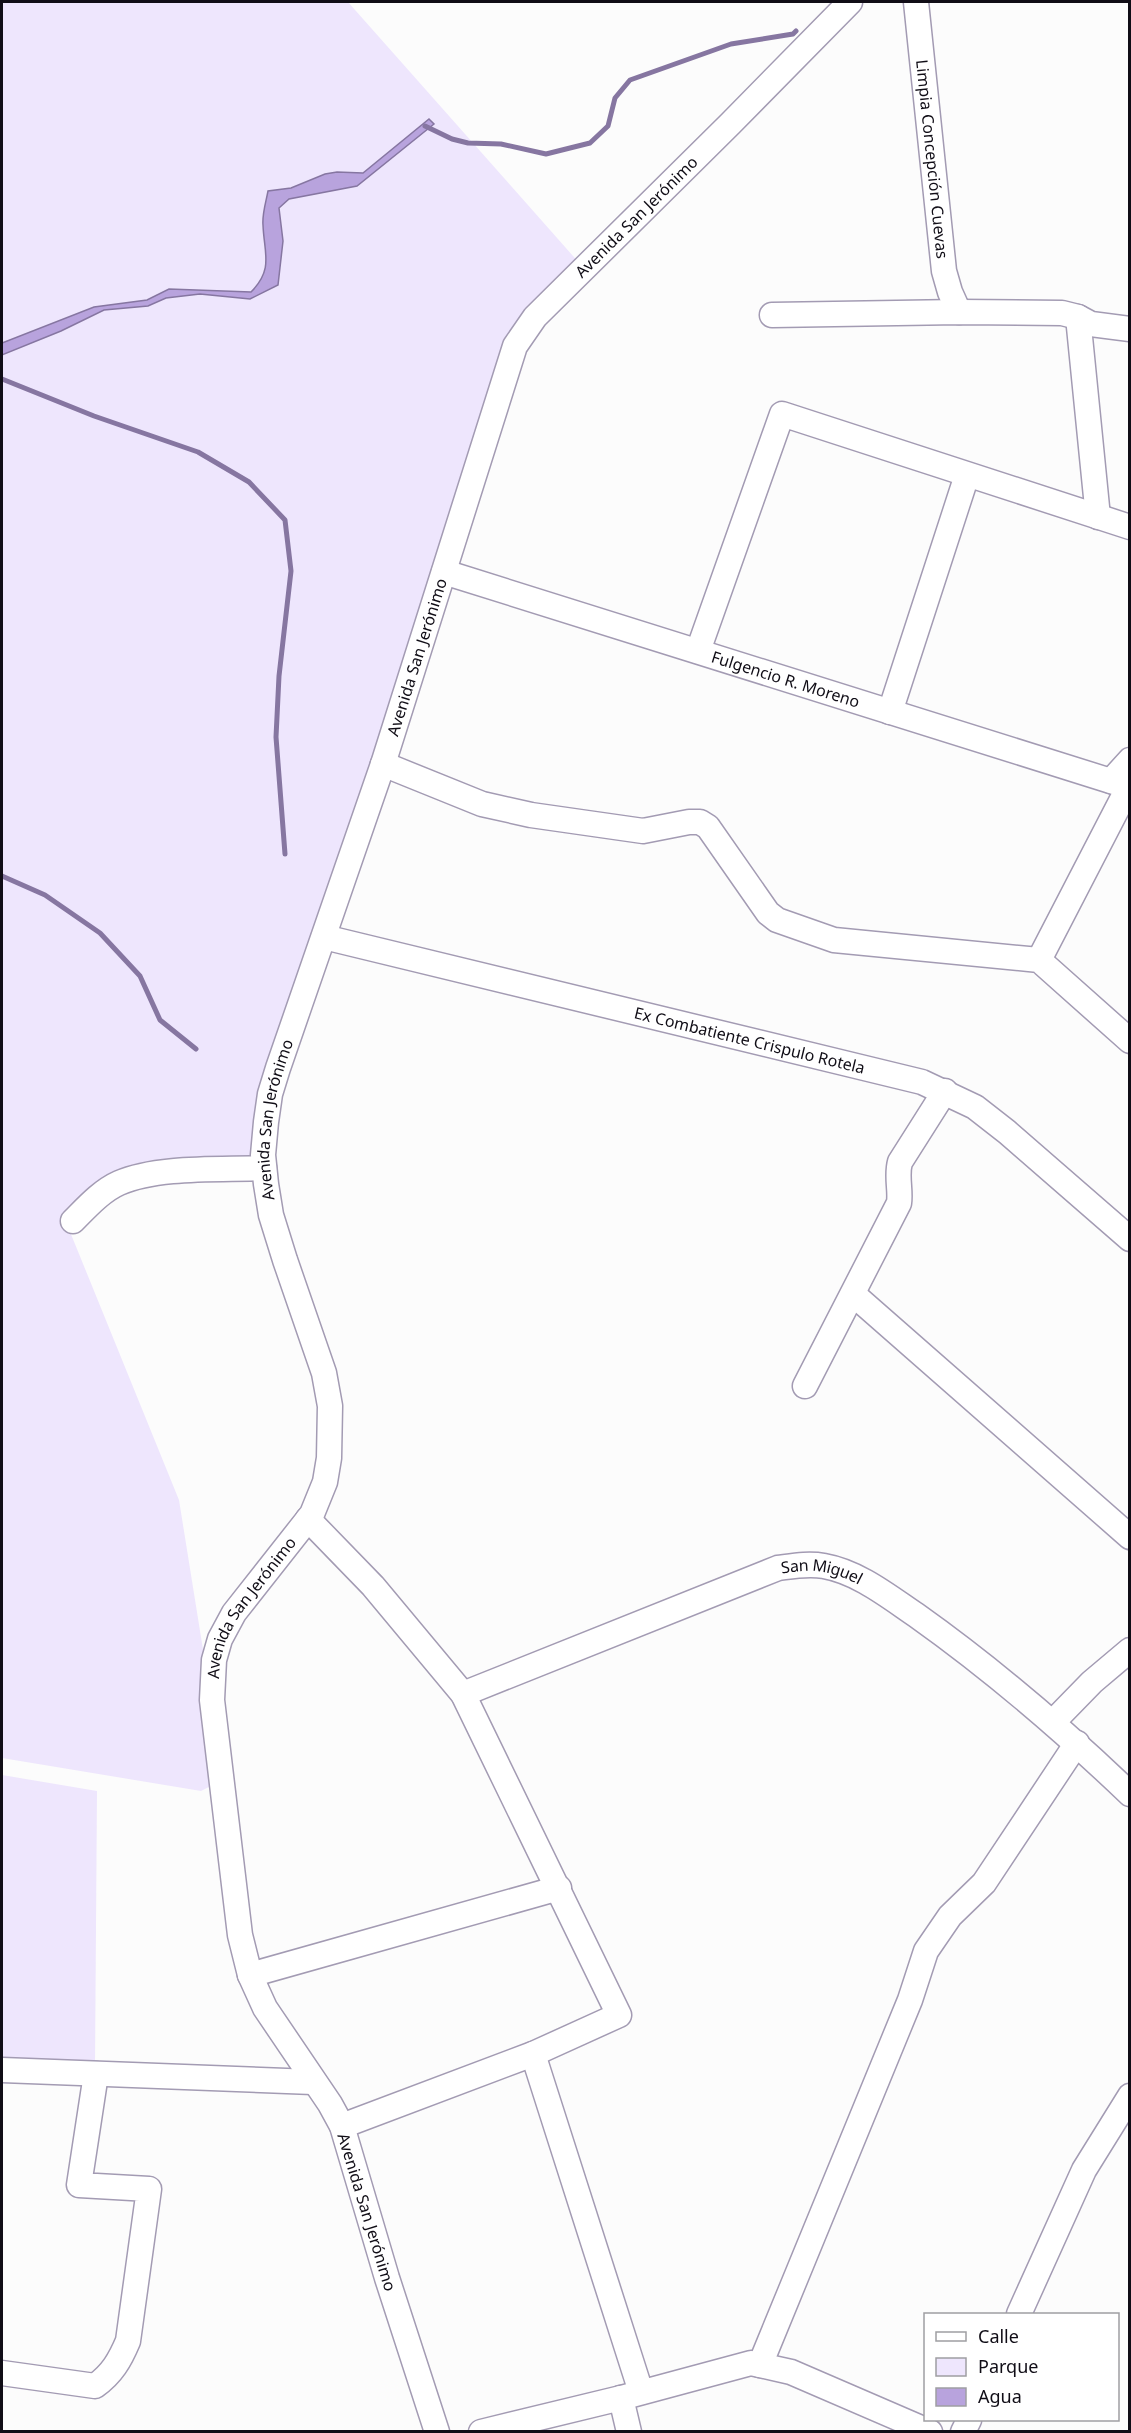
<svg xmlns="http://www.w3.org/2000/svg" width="1131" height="2433" font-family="'Noto Sans',sans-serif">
<rect width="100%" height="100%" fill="#fcfcfc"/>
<path fill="#eee6fd" d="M 2,2 L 348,2 L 581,265 L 528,314 L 255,1151 L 250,1157 L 186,1164 L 64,1217 L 179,1500 L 205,1662 L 211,1786 L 201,1791 L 2,1758 Z
M 2,1775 L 97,1791 L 95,2064 L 2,2060 Z"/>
<path fill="#b8a3dd" stroke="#8676a1" stroke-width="1.5" d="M 429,119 L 434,124 L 357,186 L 289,199 L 279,208 L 283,241 L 278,285 L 250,299 L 200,294 L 166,298 L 148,306 L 104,310 L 61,331 L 2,355 L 2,343 L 94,307 L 147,300 L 169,289 L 251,292 C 274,269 264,253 263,225 C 262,214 266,202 268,191 L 291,188 L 325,174 L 337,172 L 363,173 Z"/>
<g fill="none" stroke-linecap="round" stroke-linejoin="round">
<path stroke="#8676a1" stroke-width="5" d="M 425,126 L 452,139 L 468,143 L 501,144 L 546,154 L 590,143 L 608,126 L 615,98 L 630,80 L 731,44 L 793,34 L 796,31
M 2,379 L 94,416 L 198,452 L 249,482 L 285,520 L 291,571 L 279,676 L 276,737 L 285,854
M 2,876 L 45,895 L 100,933 L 140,976 L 160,1020 L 196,1049"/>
<g stroke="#a39bb3" stroke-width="27">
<g id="minor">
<path id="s1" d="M 916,2 L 944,271 L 950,292 L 959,312"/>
<path d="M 772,315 L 959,312 L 1062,313 L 1078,317 L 1091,324 L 1130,329"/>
<path d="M 1078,317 L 1098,517"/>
<path id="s2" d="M 444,572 L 1130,787"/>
<path d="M 698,651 L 782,414 L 1130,527"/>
<path d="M 890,712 L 967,475"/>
<path d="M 383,764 L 482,804 L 531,815 L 643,831 L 689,822 L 700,822 L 708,827 L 768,913 L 777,920 L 834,940 L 1039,960 L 1130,1041"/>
<path d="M 1111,781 L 1130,760"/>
<path id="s3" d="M 324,937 L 922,1082 L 975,1107 L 1007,1132 L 1130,1239"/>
<path d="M 1039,960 L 1129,786"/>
<path d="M 73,1221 C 86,1208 101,1191 119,1183 C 158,1166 221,1170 264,1168"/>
<path d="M 853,1294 L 1130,1537"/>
<path d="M 805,1386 L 899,1203 C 901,1190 896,1176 900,1162 L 945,1091"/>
<path d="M 308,1519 L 373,1586 L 463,1694 L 619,2015 L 533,2054 L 342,2126"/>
<path id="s4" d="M 463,1694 L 778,1568 C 793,1566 808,1563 824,1566 C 858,1572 888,1596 916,1615 C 992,1669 1062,1729 1130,1794"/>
<path d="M 1053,1722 L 1092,1682 L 1130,1650"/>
<path d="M 250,1975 L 559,1888"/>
<path d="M 533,2054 L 641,2392"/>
<path d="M 2,2070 L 313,2082"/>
<path d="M 1019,2314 L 1084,2170 L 1130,2096"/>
<path d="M 760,2365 L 910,2000 L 926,1951 L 950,1916 L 984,1883 L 1077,1743"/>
<path d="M 2,2373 L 95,2386 C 112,2374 120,2360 128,2341 L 149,2189 L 79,2185 L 96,2074"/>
<path d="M 621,2398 L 629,2432"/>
<path id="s5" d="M 437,2432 L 387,2278 L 342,2126 L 330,2104 L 265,2008 L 250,1975 L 240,1935 L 212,1700 L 214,1660 L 220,1639 L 234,1613 L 312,1514 L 325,1482 L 329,1458 L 330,1406 L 324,1373 L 285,1260 L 271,1215 L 266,1184 L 263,1155 L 266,1122 L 270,1094 L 278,1068 L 383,764 L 515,346 L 535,317 L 730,124 L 850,2"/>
<path d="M 481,2432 L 621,2398 L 751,2363 L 791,2372 L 930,2432"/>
<path d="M 963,2432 L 969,2420"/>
</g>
</g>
<use href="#minor" stroke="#fff" stroke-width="24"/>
</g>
<g text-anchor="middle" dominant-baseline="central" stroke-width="4.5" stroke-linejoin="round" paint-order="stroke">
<g font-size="16" fill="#100d16" stroke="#fff">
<text stroke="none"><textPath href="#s1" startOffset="158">Limpia Concepción Cuevas</textPath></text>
<text stroke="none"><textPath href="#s5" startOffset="2391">Avenida San Jerónimo</textPath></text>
<text stroke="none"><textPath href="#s5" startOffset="1887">Avenida San Jerónimo</textPath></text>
<text stroke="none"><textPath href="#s2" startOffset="358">Fulgencio R. Moreno</textPath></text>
<text stroke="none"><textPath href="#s3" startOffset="438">Ex Combatiente Crispulo Rotela</textPath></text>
<text stroke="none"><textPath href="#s5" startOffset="1401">Avenida San Jerónimo</textPath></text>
<text stroke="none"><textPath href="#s4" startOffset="384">San Miguel</textPath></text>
<text stroke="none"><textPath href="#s5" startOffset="879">Avenida San Jerónimo</textPath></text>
<text transform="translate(367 2212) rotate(73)">Avenida San Jerónimo</text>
</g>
</g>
<rect width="1131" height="2433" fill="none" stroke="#100d16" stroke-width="6"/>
<rect x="924" y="2313" width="195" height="108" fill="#ffffff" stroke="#9f9ea2" stroke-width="1.5"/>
<rect x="936" y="2332" width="30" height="9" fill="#ffffff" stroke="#9f9ea2" stroke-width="1.5"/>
<text x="978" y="2343" font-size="18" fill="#100d16">Calle</text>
<rect x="936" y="2358" width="30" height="18" fill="#eee6fd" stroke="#9f9ea2" stroke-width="1.5"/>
<text x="978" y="2373" font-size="18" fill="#100d16">Parque</text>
<rect x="936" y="2388" width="30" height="18" fill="#b8a3dd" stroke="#9f9ea2" stroke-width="1.5"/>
<text x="978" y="2403" font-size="18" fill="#100d16">Agua</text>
</svg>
